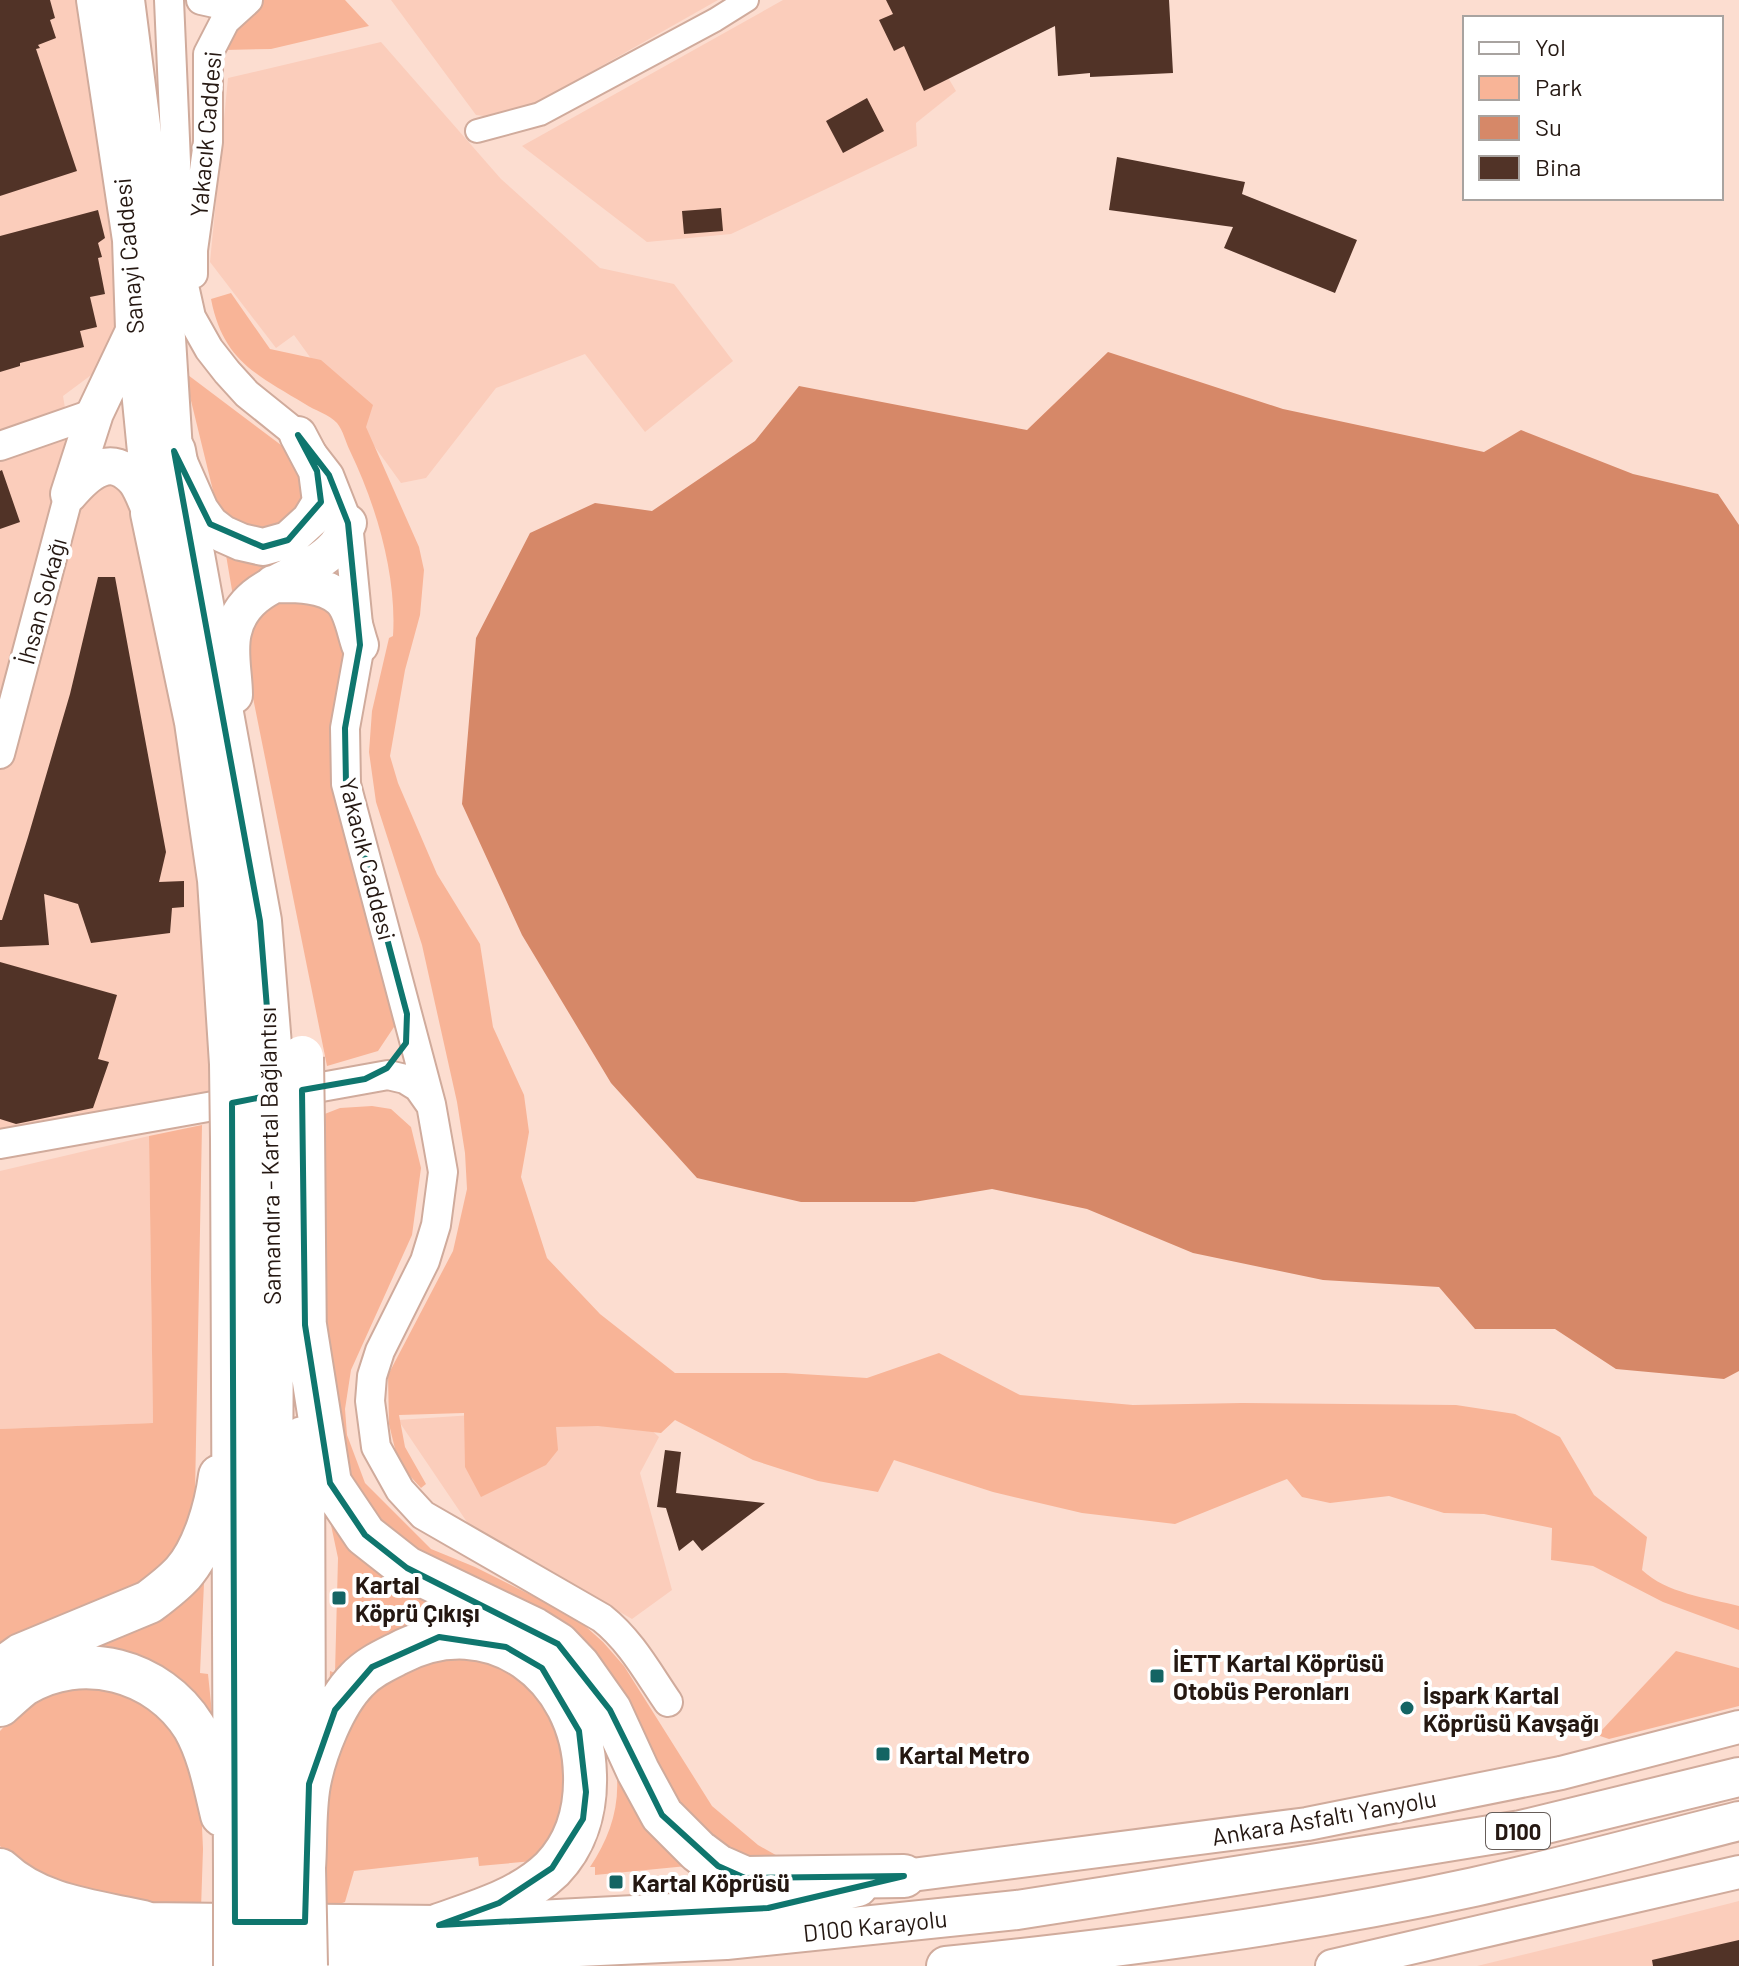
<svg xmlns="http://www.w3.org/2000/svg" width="1739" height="1966" font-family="Barlow,sans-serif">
<rect width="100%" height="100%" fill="#fcddd0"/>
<path fill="#fbcdbb" d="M 0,0 L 88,0 L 116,225 L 118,355 L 63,396 L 76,475 L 135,491 L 200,880 L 215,1091 L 0,1141 Z
M 391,0 L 718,0 L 508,119 L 476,115 Z
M 783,0 L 902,0 L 956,91 L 916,123 L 917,146 L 731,234 L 647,242 L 522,146 Z
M 381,42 L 501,179 L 600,268 L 674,284 L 733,361 L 645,432 L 585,354 L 496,388 L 426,478 L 401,483 L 294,335 L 276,348 L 210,262 L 228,78 Z
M 149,1136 L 153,1423 L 0,1429 L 0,1171 Z
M 623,1405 L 659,1437 L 640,1473 L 672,1590 L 632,1619 L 469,1525 L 398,1420 Z
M 1739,1901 L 1739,1966 L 1477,1966 L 1641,1926 Z"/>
<path fill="#f8b497" d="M 261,0 L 345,0 L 369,26 L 271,49 L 224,50 L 250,9 Z
M 231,293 L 270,349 L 321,360 L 373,405 L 366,427 L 419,547 L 424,570 L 420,615 L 405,670 L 390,756 L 398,783 L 437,874 L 480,944 L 493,1027 L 524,1095 L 529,1132 L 521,1177 L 547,1258 L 600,1314 L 675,1373 L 785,1373 L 867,1378 L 939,1353 L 1020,1395 L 1133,1405 L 1242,1403 L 1456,1405 L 1515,1414 L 1560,1437 L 1594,1495 L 1647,1537 L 1642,1570 C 1666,1593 1707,1598 1739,1606 L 1739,1630 L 1663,1602 L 1593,1566 L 1551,1560 L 1552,1528 L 1484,1514 L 1444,1513 L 1389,1496 L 1330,1503 L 1302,1497 L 1287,1479 L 1175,1524 L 1082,1513 L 993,1492 L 894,1460 L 878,1492 L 818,1481 L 753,1460 L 675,1420 L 661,1433 L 598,1426 L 556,1427 L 558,1450 L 546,1465 L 481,1497 L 465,1467 L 464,1413 L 399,1415 L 405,1447 L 426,1484 L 421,1488 L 409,1475 L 396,1453 L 389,1424 L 388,1375 L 453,1251 L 467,1189 L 465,1153 L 457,1102 L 422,945 L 376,802 L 369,752 L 372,711 L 389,638 L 393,636 C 397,575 376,505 350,451 C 346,443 343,430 337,423 C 330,415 314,410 305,404 C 255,374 223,360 211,299 Z
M 184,372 L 301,460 L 312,494 L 279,533 L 227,526 L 216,503 Z
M 334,523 L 334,532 L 234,602 L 226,555 L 257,562 L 308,547 Z
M 301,596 L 331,612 L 344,635 L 338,799 L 398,1021 L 378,1051 L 327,1066 L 245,658 L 247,631 L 266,605 Z
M 372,1106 L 391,1109 L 411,1127 L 421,1168 L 412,1235 L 351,1370 L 345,1409 L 347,1435 L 365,1483 L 431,1549 L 475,1567 L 575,1617 L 603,1642 L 624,1666 L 712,1806 L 758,1845 L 790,1863 L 758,1866 L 716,1847 L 408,1557 L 344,1477 L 330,1428 L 317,1117 L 340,1108 Z
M 202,1125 L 195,1494 L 182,1556 L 166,1577 L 0,1659 L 0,1429 L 153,1423 L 149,1136 Z
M 328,1511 L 487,1617 L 329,1697 L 330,1671 L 335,1673 L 338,1558 Z
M 210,1556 L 204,1583 L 200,1673 L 208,1674 L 214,1733 L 84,1642 Z
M 1676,1651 L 1739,1668 L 1739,1706 L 1609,1739 L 1600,1736 L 1601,1731 Z
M 459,1653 L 506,1664 L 561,1723 L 574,1808 L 533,1861 L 479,1866 L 478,1857 L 354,1871 L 345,1902 L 320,1911 L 323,1825 L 336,1758 L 350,1722 L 395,1668 Z
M 74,1684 L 131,1690 L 174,1729 L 200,1783 L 203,1849 L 201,1909 L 79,1898 L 10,1859 L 0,1846 L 0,1731 L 24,1705 Z
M 621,1777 L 640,1819 L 687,1866 L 595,1875 L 595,1867 L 590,1867 C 608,1840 619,1811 617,1778 Z"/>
<path fill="#d68868" d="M 1108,352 L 1283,409 L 1484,452 L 1521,430 L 1633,474 L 1718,494 L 1739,525 L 1739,1371 L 1724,1379 L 1616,1369 L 1555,1329 L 1475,1329 L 1439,1287 L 1323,1280 L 1193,1253 L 1087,1209 L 992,1189 L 914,1202 L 801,1202 L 697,1178 L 611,1083 L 522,935 L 462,804 L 476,638 L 530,533 L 595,503 L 652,511 L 755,441 L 799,386 L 1027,430 Z"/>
<path fill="#513327" d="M 0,0 L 50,0 L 55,18 L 50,20 L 56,38 L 38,45 L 40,48 L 36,49 L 77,171 L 0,196 Z
M 886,0 L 1169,0 L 1173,73 L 1090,77 L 1090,73 L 1058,76 L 1055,26 L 924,91 L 904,46 L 894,51 L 879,20 L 893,14 Z
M 867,98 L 884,131 L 843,153 L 826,121 Z
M 1117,157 L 1245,182 L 1242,194 L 1357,240 L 1335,293 L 1224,248 L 1233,227 L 1109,210 Z
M 721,208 L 723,231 L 684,234 L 682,211 Z
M 98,210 L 105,238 L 98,243 L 102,257 L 98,258 L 105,294 L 90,297 L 97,327 L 80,331 L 84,347 L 20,363 L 20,366 L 0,372 L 0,236 Z
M 2,470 L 20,522 L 0,529 L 0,471 Z
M 98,577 L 115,577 L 166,852 L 159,882 L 184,881 L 184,907 L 172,908 L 170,933 L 91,943 L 78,904 L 44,894 L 49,945 L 0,947 L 0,920 L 2,920 L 28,837 L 70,694 Z
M 0,962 L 117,995 L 98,1059 L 109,1062 L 93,1108 L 16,1124 L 0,1119 Z
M 665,1450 L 681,1452 L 676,1493 L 765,1503 L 702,1551 L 693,1540 L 679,1551 L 666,1508 L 657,1507 Z
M 1739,1940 L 1739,1966 L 1653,1966 L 1652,1960 Z"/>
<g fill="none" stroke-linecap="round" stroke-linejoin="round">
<g stroke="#d0ab9c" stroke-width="26">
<path id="minor" d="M 477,131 L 540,114 L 715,20 L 747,0"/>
</g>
<g stroke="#d0ab9c" stroke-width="32">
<path id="tertiary" d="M 169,0 L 176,162 L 175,245 L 191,317 L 209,349 L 227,372 L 247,394 L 298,435 L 329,475 L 348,523 L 360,645 L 345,728 L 346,784 L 431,1104 L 443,1172 L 436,1225 L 425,1261 L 380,1351 L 372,1376 L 370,1401 L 376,1447 L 400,1490 L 423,1515 L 602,1618 C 631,1641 648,1673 668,1702
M 201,0 L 219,4 L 234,0
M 193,274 L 193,250 L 208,142 L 208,54 L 225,21 L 248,0
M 0,446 L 95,413
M 0,754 L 69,494
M 288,1093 L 388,1075 L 405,1079 L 418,1087 L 430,1104
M 0,1144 L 247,1100"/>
</g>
<g stroke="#d0ab9c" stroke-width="36">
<path id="secondary" d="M 904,1876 L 1307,1824 L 1561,1773 L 1739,1727
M 1332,1966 L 1739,1872"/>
</g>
<g stroke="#d0ab9c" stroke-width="40">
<path id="primary" d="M 95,0 L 131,240 L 134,329 L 152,513
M 126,0 L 165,306 L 174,451 L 200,510 L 210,524 L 223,534 L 241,542 L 263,547 L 288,540 L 310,520 L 321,502 L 317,471 L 298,435
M 69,494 L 95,413 L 134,331
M 69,494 C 87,473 111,451 136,481 C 142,489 146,501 150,510
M 273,584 C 294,584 323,583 340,598 C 352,608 355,631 360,645
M 234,695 C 234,674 228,652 233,632 C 245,579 306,581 336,546 C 341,540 345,530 348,523"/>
</g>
<g stroke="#d0ab9c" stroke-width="42">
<path id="trunk" d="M 0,1915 L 143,1922 L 439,1925 L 768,1908 L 858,1887
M 0,1952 L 102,1957 L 347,1958 L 726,1940 L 1017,1910 L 1293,1867 L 1521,1830 L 1739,1777
M 946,1966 C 1122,1948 1300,1925 1474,1887 C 1563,1867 1651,1843 1739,1821"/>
</g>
<g stroke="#d0ab9c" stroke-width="46">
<path id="motorway" d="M 174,451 L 260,921 L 271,1058
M 152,513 L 196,722 L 219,880 L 231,1064
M 303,1128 L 305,1351
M 232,1139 L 235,1871
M 305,1325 L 330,1483 L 365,1535 L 407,1568 L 534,1629 L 558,1644 L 579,1666 L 610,1710 L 638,1771 L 662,1815 L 698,1851 L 718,1866 L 745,1878 L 904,1876
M 303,1438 L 304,1767
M 0,1670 L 21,1655 L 149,1602 C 161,1593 173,1584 183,1573 C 204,1549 216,1507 220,1476
M 0,1705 C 7,1699 15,1691 23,1685 C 81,1649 159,1670 194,1727 C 209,1753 215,1786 222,1815
M 304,1868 C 306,1841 304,1811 309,1784 C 315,1752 334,1703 357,1680 C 368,1668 383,1661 397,1654 C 491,1604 583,1675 585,1775 C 586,1809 577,1843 552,1869 C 521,1899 479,1911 439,1925
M 269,1869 L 273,1133
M 0,1870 C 38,1906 93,1911 143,1922"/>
</g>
<use href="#minor" stroke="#fff" stroke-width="22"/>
<use href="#tertiary" stroke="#fff" stroke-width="28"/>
<use href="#secondary" stroke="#fff" stroke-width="32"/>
<use href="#primary" stroke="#fff" stroke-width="36"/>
<use href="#trunk" stroke="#fff" stroke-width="38"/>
<use href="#motorway" stroke="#fff" stroke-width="42"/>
<g stroke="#d0ab9c" stroke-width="46" stroke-linecap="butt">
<path id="motorway-bridge" d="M 302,1057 L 303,1128
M 271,1058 L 273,1133
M 231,1064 L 232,1139
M 304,1868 L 306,1966
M 269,1869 L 269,1966
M 235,1871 L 235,1966"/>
</g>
<use href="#motorway-bridge" stroke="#fff" stroke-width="42"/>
</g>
<path fill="none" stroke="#0f766e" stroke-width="6" stroke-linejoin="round" d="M 298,435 L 329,475 L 348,523 L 360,645 L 345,728 L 346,784 L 407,1014 L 406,1043 L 387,1068 L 365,1079 L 302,1090 L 305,1325 L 330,1483 L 365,1535 L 407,1568 L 558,1644 L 610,1710 L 662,1815 L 718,1866 L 745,1878 L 904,1876 L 768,1908 L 439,1925 L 499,1903 L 552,1868 L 583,1819 L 586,1792 L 579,1731 L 542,1668 L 506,1647 L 439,1637 L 372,1667 L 335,1710 L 309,1784 L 305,1922 L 235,1922 L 232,1103 L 272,1095 L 271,1058 L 260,921 L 174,451 L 210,524 L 263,547 L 288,540 L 321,502 L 317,471 Z"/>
<g fill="#146463" stroke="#fff" stroke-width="3">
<rect x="331" y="1590" width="16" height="16" rx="4"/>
<rect x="1149" y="1668" width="16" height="16" rx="4"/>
<circle cx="1407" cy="1708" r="8"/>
<rect x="875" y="1746" width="16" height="16" rx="4"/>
<rect x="608" y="1874" width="16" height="16" rx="4"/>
</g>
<g text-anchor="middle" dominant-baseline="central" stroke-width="8" stroke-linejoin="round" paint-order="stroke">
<rect fill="#fff" stroke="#665d59" stroke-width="2" x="1486" y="1813" width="64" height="36" rx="6"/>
<g font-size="22" font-weight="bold" fill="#251812">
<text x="1518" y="1831">D100</text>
</g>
<g font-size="24" fill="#251812" stroke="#fff">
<text transform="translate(205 134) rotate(-85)">Yakacık Caddesi</text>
<text transform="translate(128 256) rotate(-95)">Sanayi Caddesi</text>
<text transform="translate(41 601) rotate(-75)">İhsan Sokağı</text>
<text transform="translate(368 859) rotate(76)">Yakacık Caddesi</text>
<text transform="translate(269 1156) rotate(-91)">Samandıra - Kartal Bağlantısı</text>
<text transform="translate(1324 1817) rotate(-10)">Ankara Asfaltı Yanyolu</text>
<text transform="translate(875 1925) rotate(-6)">D100 Karayolu</text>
</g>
<g font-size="24" font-weight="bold" fill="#251812" stroke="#fff" text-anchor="start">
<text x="355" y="1584">Kartal<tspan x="355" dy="28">Köprü Çıkışı</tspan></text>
<text x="1173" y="1662">İETT Kartal Köprüsü<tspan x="1173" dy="28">Otobüs Peronları</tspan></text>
<text x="1423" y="1694">İspark Kartal<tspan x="1423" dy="28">Köprüsü Kavşağı</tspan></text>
<text x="899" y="1754">Kartal Metro</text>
<text x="632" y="1882">Kartal Köprüsü</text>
</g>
</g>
<rect x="1463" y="16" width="260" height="184" fill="#ffffff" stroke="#a8a3a0" stroke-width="2"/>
<rect x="1479" y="42" width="40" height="12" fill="#ffffff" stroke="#a8a3a0" stroke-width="2"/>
<text x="1535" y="56" font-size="24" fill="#251812">Yol</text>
<rect x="1479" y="76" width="40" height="24" fill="#f8b497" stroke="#a8a3a0" stroke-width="2"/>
<text x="1535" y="96" font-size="24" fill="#251812">Park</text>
<rect x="1479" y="116" width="40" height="24" fill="#d68868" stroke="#a8a3a0" stroke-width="2"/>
<text x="1535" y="136" font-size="24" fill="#251812">Su</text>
<rect x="1479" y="156" width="40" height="24" fill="#513327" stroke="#a8a3a0" stroke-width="2"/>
<text x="1535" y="176" font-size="24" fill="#251812">Bina</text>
</svg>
